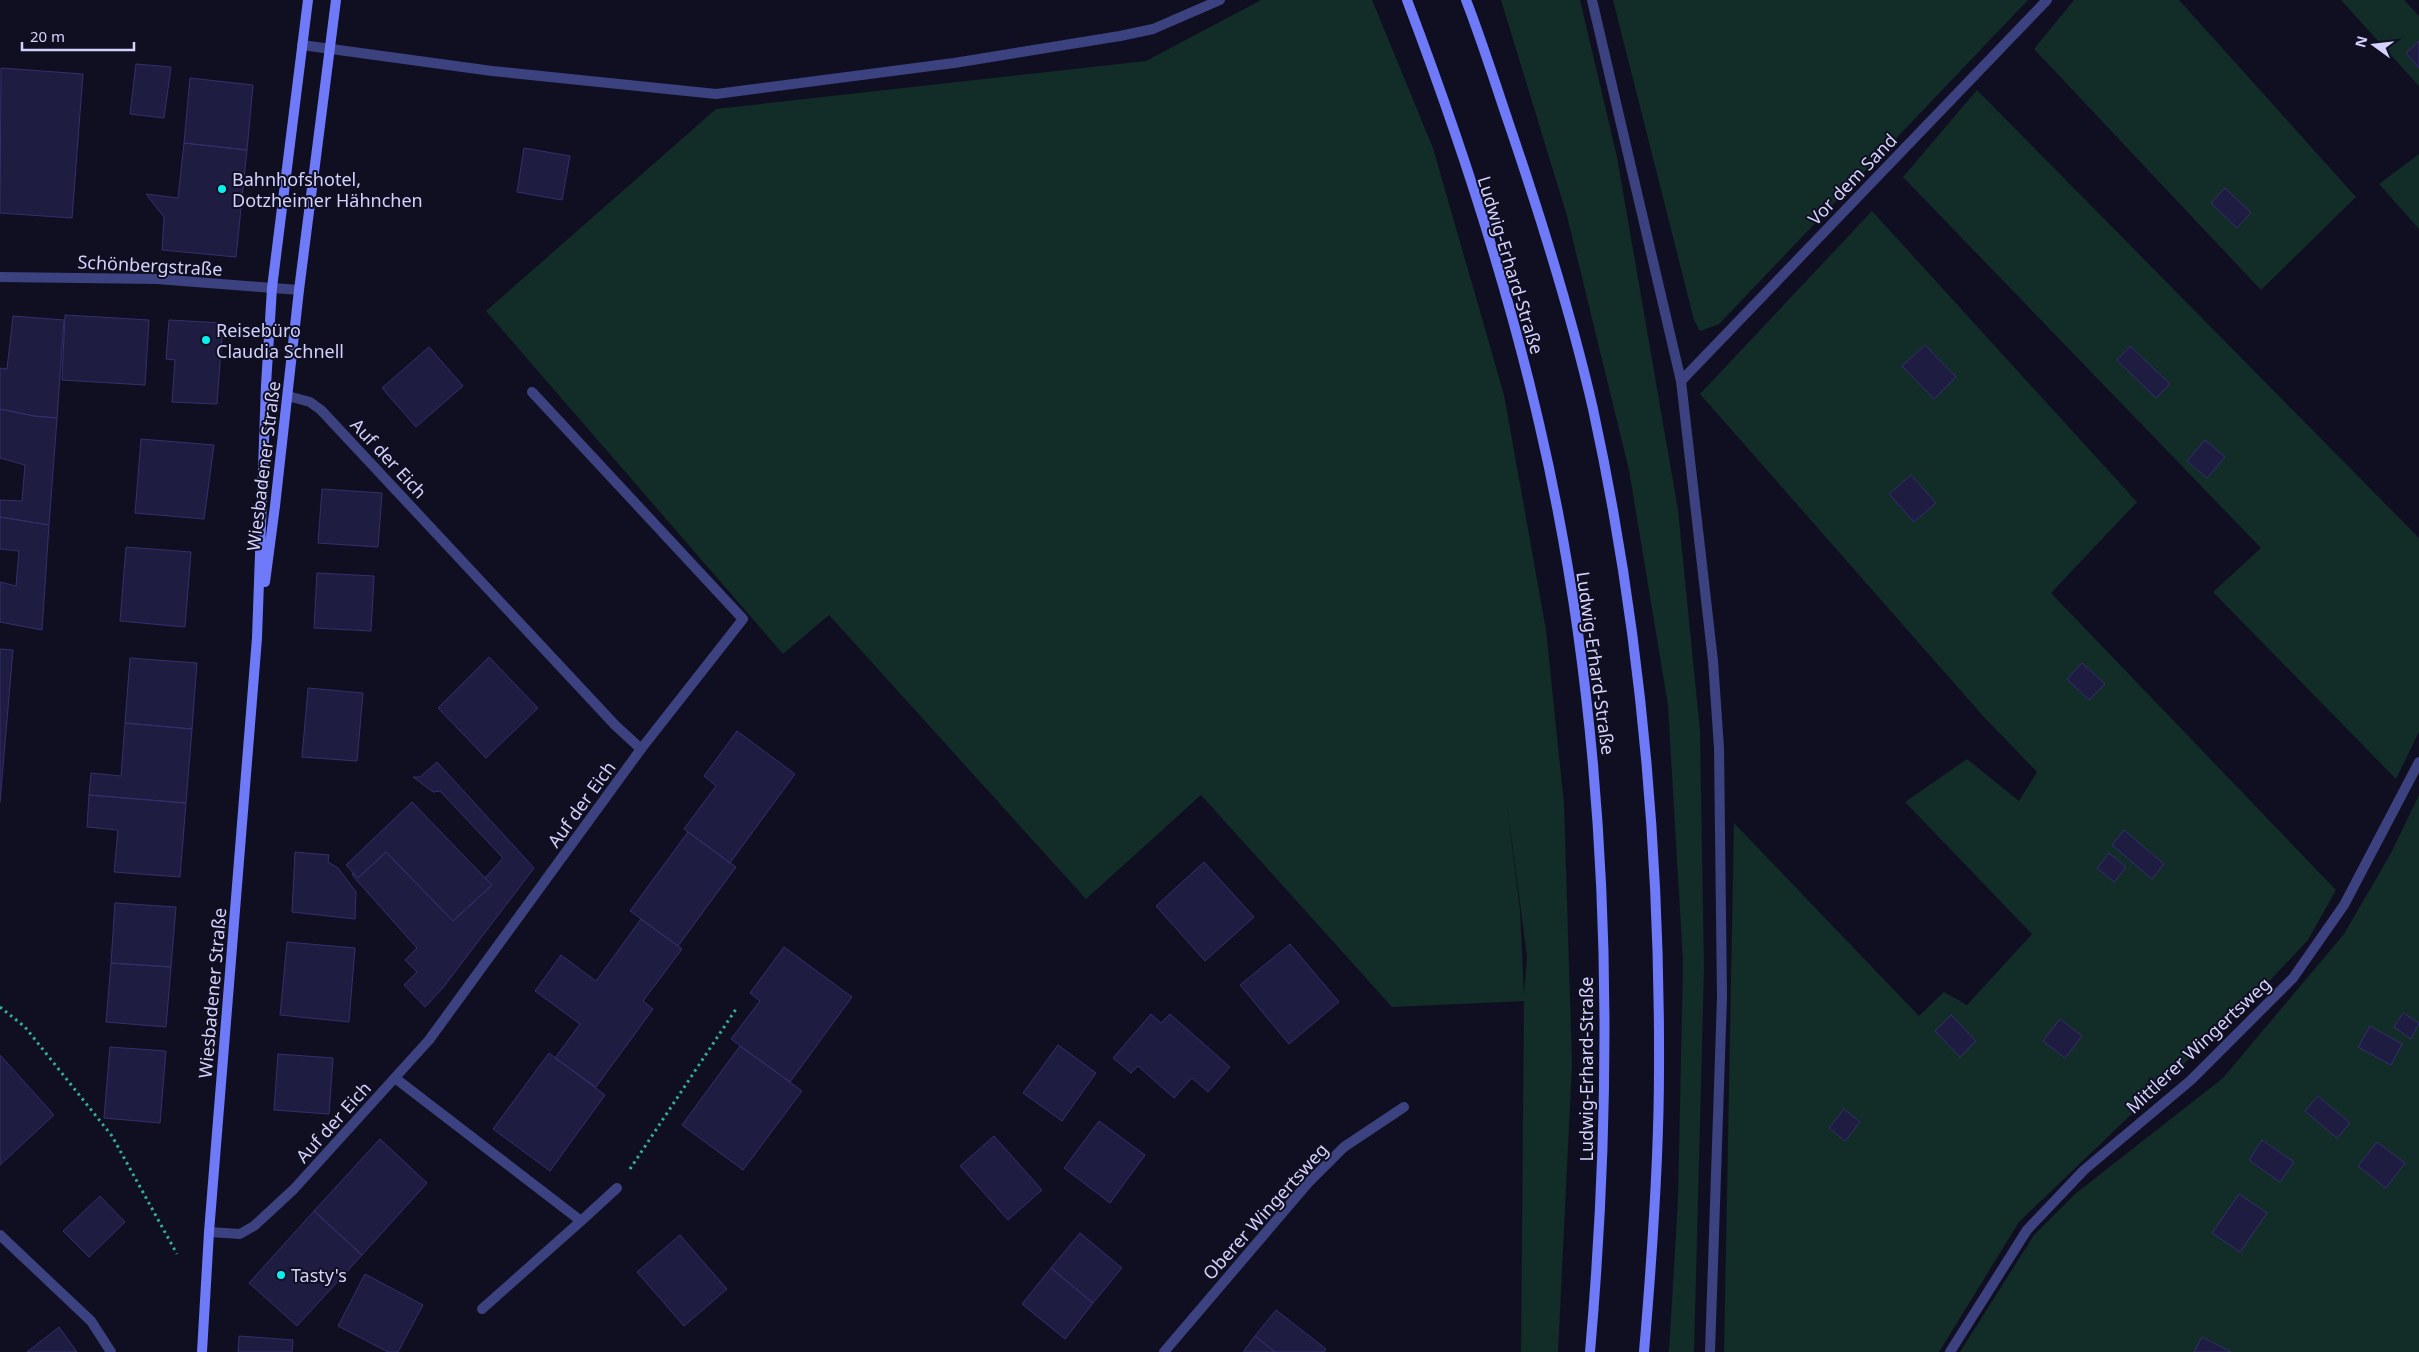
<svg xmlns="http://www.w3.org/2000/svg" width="2419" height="1352" font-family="'Noto Sans',sans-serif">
<rect width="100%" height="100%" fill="#100f22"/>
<path fill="#122c28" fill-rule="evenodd" d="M 1261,0 L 1372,0 L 1433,148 L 1504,395 L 1546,630 L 1564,804 L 1572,1064 L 1558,1352 L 1521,1352 L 1524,1001 L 1392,1007 L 1201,795 L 1086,899 L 829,615 L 783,654 L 486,311 L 716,109 L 1146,61 ZM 1506,796 L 1527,956 L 1524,995 L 1520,910 Z
M 1501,0 L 1580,0 L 1617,157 L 1678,510 L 1700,731 L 1704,969 L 1694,1352 L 1669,1352 L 1678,1200 L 1683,963 L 1668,705 L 1629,470 L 1567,216 Z
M 1613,0 L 2028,0 L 1719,324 L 1700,331 L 1694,320 Z
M 2074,0 L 2179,0 L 2356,197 L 2261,290 L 2034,49 Z
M 2341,0 L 2404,0 L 2419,16 L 2419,86 Z
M 1977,90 L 2419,538 L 2419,732 L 2396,779 L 2213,592 L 2261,548 L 1903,177 Z
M 2419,154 L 2419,229 L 2379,184 Z
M 1872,211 L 2137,502 L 2051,593 L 2336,890 L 2308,940 L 2261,990 L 2019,1222 L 1939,1352 L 1724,1352 L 1734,823 L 1919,1016 L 1944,992 L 1967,1005 L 2032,934 L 1905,802 L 1967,759 L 2019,801 L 2037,772 L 1983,716 L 1700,394 Z
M 2419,795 L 2419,1352 L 1960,1352 L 2034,1235 L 2075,1194 L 2223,1078 L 2344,934 L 2391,853 Z"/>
<path fill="#1f1c42" stroke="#342f6d" d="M 2419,41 L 2419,68 L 2406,53 Z
M 136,64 L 171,67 L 164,118 L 130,114 Z
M 1,68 L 83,74 L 72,218 L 0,213 Z
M 190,78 L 253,85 L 247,150 L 184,143 Z
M 184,143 L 247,150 L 236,257 L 162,250 L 164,217 L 146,194 L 178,198 Z
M 524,148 L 570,156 L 562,200 L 517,192 Z
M 2225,188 L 2251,213 L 2237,228 L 2211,203 Z
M 65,315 L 149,320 L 145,385 L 62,380 Z
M 13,316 L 64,320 L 57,418 L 34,416 L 0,409 L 0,368 L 7,369 Z
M 169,320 L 223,323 L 217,404 L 172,402 L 175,360 L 166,359 Z
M 1925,345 L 1956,377 L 1934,399 L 1902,366 Z
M 2130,346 L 2170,384 L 2156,398 L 2117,360 Z
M 429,347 L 463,386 L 416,427 L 382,388 Z
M 0,409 L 34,416 L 57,418 L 49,525 L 0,517 L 0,500 L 22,501 L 25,465 L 0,458 Z
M 141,439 L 214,445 L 204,519 L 135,513 Z
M 2205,440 L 2225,457 L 2207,478 L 2187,461 Z
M 1911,475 L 1936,503 L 1914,522 L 1889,494 Z
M 322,489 L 382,493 L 378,547 L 318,543 Z
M 0,517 L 49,525 L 42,630 L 0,622 L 0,582 L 16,586 L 19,551 L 0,549 Z
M 126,547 L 191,552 L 185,627 L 120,621 Z
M 317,573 L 374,576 L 371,631 L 314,628 Z
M 0,649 L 13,650 L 0,802 Z
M 489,657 L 538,708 L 486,758 L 438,708 Z
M 130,658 L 197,663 L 192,729 L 125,723 Z
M 2082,663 L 2105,684 L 2089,700 L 2067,679 Z
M 308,688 L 363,693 L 357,761 L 302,757 Z
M 125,723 L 192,729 L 186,803 L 89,795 L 91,773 L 121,776 Z
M 737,731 L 795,774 L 730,863 L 684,829 L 716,786 L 704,776 Z
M 437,762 L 534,868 L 442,989 L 425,1007 L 404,985 L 417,972 L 405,960 L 417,948 L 352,875 L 353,873 L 358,878 L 386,852 L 453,921 L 492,885 L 485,878 L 503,858 L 440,791 L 433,792 L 413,777 L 420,777 Z
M 89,795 L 186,803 L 180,877 L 114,872 L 118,830 L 87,827 Z
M 412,802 L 492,885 L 453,921 L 386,852 L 358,878 L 346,865 Z
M 2124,830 L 2164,864 L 2152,879 L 2112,845 Z
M 688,832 L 736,867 L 678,946 L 630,911 Z
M 295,852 L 329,855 L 328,862 L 338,868 L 356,892 L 355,919 L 292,912 Z
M 2109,853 L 2126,867 L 2114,882 L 2097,868 Z
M 1204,862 L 1254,917 L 1205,961 L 1156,906 Z
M 115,903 L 176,907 L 171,967 L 111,963 Z
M 641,919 L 682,949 L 643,1001 L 653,1009 L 596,1087 L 555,1058 L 580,1024 L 535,991 L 561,955 L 596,981 Z
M 287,942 L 355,948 L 349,1022 L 280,1015 Z
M 1290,944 L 1339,1002 L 1289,1044 L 1240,985 Z
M 784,947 L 852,997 L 790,1082 L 731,1039 L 760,1001 L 750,993 Z
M 111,963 L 171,967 L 166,1027 L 106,1022 Z
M 2403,1013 L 2419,1023 L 2411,1039 L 2394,1027 Z
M 1151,1014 L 1161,1023 L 1170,1014 L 1230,1067 L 1208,1092 L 1192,1078 L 1174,1098 L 1138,1066 L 1131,1073 L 1113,1058 Z
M 1951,1015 L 1976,1041 L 1960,1057 L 1935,1031 Z
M 2060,1019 L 2082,1036 L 2065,1058 L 2043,1041 Z
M 2370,1026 L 2402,1044 L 2391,1065 L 2358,1047 Z
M 1058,1045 L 1096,1073 L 1062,1121 L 1023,1093 Z
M 740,1046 L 802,1091 L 743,1170 L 682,1125 Z
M 110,1047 L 166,1051 L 160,1123 L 104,1118 Z
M 549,1053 L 605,1095 L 550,1171 L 493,1129 Z
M 278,1054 L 333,1058 L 329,1114 L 274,1110 Z
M 0,1055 L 54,1115 L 0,1165 Z
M 2318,1096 L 2350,1123 L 2337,1138 L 2305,1111 Z
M 1844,1109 L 1860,1122 L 1845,1141 L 1829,1128 Z
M 1099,1121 L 1145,1155 L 1110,1203 L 1064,1168 Z
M 994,1136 L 1042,1190 L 1008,1220 L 960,1166 Z
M 380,1139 L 427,1183 L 362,1255 L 314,1211 Z
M 2262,1140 L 2294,1162 L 2280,1182 L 2249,1160 Z
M 2377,1142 L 2405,1163 L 2386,1188 L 2358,1166 Z
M 2239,1194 L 2267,1213 L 2240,1252 L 2212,1233 Z
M 100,1196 L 125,1222 L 89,1257 L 63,1231 Z
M 314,1211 L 362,1255 L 297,1326 L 249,1283 Z
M 1080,1233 L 1122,1268 L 1093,1303 L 1051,1268 Z
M 680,1235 L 727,1289 L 684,1326 L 637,1272 Z
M 1051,1268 L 1093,1303 L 1065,1339 L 1022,1304 Z
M 365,1274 L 423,1305 L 398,1352 L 388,1352 L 338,1326 Z
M 1276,1310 L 1326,1349 L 1324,1352 L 1275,1352 L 1255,1336 Z
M 59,1327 L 77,1352 L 27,1352 Z
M 239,1336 L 293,1340 L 292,1352 L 238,1352 Z
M 1255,1336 L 1275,1352 L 1243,1352 Z
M 2202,1337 L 2231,1352 L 2194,1352 Z"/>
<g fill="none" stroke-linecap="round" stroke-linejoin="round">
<path stroke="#34af9a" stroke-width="3" stroke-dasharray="2.5 4" stroke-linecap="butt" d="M 0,1007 L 25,1027 L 112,1136 L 177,1254
M 630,1169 L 736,1009"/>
<path stroke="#3c417f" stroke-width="10" d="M 1592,0 L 1681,381 L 1713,661 L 1719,748 L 1722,997 L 1710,1352
M 302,45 L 492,71 L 716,94 L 954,63 L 1120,36 L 1153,29 L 1220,0
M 1681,381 L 2047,0
M 532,392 L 743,619 L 641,749
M 395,1078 L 581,1221 L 482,1309
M 581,1221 L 617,1188
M 1950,1352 L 2027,1230 L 2084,1170 L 2191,1080 L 2293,978 L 2344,905 L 2419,762"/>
<path stroke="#3c417f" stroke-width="10" d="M 0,277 L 157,279 L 299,290
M 209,1232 L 240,1234 L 254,1226 L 294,1189 L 429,1040 L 641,749 L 615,725 L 321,410 L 310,402 L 288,396
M 0,1235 L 91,1321 L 111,1352
M 1164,1352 L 1308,1183 L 1344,1147 L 1404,1107"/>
<path stroke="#6e7af8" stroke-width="10" d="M 1407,0 C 1459,137 1506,280 1539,423 C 1610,726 1617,1043 1590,1352
M 1466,0 C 1482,41 1495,83 1509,124 C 1541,218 1571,313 1593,409 C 1640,625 1660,848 1659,1069 C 1659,1163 1652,1258 1644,1352
M 265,582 L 275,506 L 299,290 L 336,0
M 202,1352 L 209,1232 L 257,638 L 266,385 L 272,288 L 308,0"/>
</g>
<g fill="#0bf0ed" stroke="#100f22" stroke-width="2">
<circle cx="222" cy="189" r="5"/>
<circle cx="206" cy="340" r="5"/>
<circle cx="281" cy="1275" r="5"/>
</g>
<g text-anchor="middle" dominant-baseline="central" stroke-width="4" stroke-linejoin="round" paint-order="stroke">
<g font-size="18" fill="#d3d2fd" stroke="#100f22" text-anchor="start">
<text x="232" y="179">Bahnhofshotel,<tspan x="232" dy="21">Dotzheimer Hähnchen</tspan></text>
<text x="216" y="330">Reisebüro<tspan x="216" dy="21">Claudia Schnell</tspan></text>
<text x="291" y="1275">Tasty's</text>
</g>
<g font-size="18" fill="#d3d2fd" stroke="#100f22">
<text transform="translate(1852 179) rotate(-46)">Vor dem Sand</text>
<text transform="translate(150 265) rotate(3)">Schönbergstraße</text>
<text transform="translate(1511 265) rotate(73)">Ludwig-Erhard-Straße</text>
<text transform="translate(389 458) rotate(47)">Auf der Eich</text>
<text transform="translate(263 466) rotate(-83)">Wiesbadener Straße</text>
<text transform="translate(1596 663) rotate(82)">Ludwig-Erhard-Straße</text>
<text transform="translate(581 804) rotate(-54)">Auf der Eich</text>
<text transform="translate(212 993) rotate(-85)">Wiesbadener Straße</text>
<text transform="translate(2198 1045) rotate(-43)">Mittlerer Wingertsweg</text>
<text transform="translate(1586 1069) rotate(-90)">Ludwig-Erhard-Straße</text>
<text transform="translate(333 1122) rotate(-48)">Auf der Eich</text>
<text transform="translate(1265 1211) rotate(-48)">Oberer Wingertsweg</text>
</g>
</g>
<g transform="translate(2374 45) rotate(285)" stroke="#100f22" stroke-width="4" paint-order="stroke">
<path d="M0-4L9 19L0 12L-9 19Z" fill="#d3d2fd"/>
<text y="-8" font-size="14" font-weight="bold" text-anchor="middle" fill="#d3d2fd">N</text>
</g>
<path d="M22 42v8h112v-8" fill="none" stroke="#d3d2fd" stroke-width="2.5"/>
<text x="30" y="42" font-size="15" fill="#d3d2fd" stroke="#100f22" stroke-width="4" paint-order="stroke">20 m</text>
</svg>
